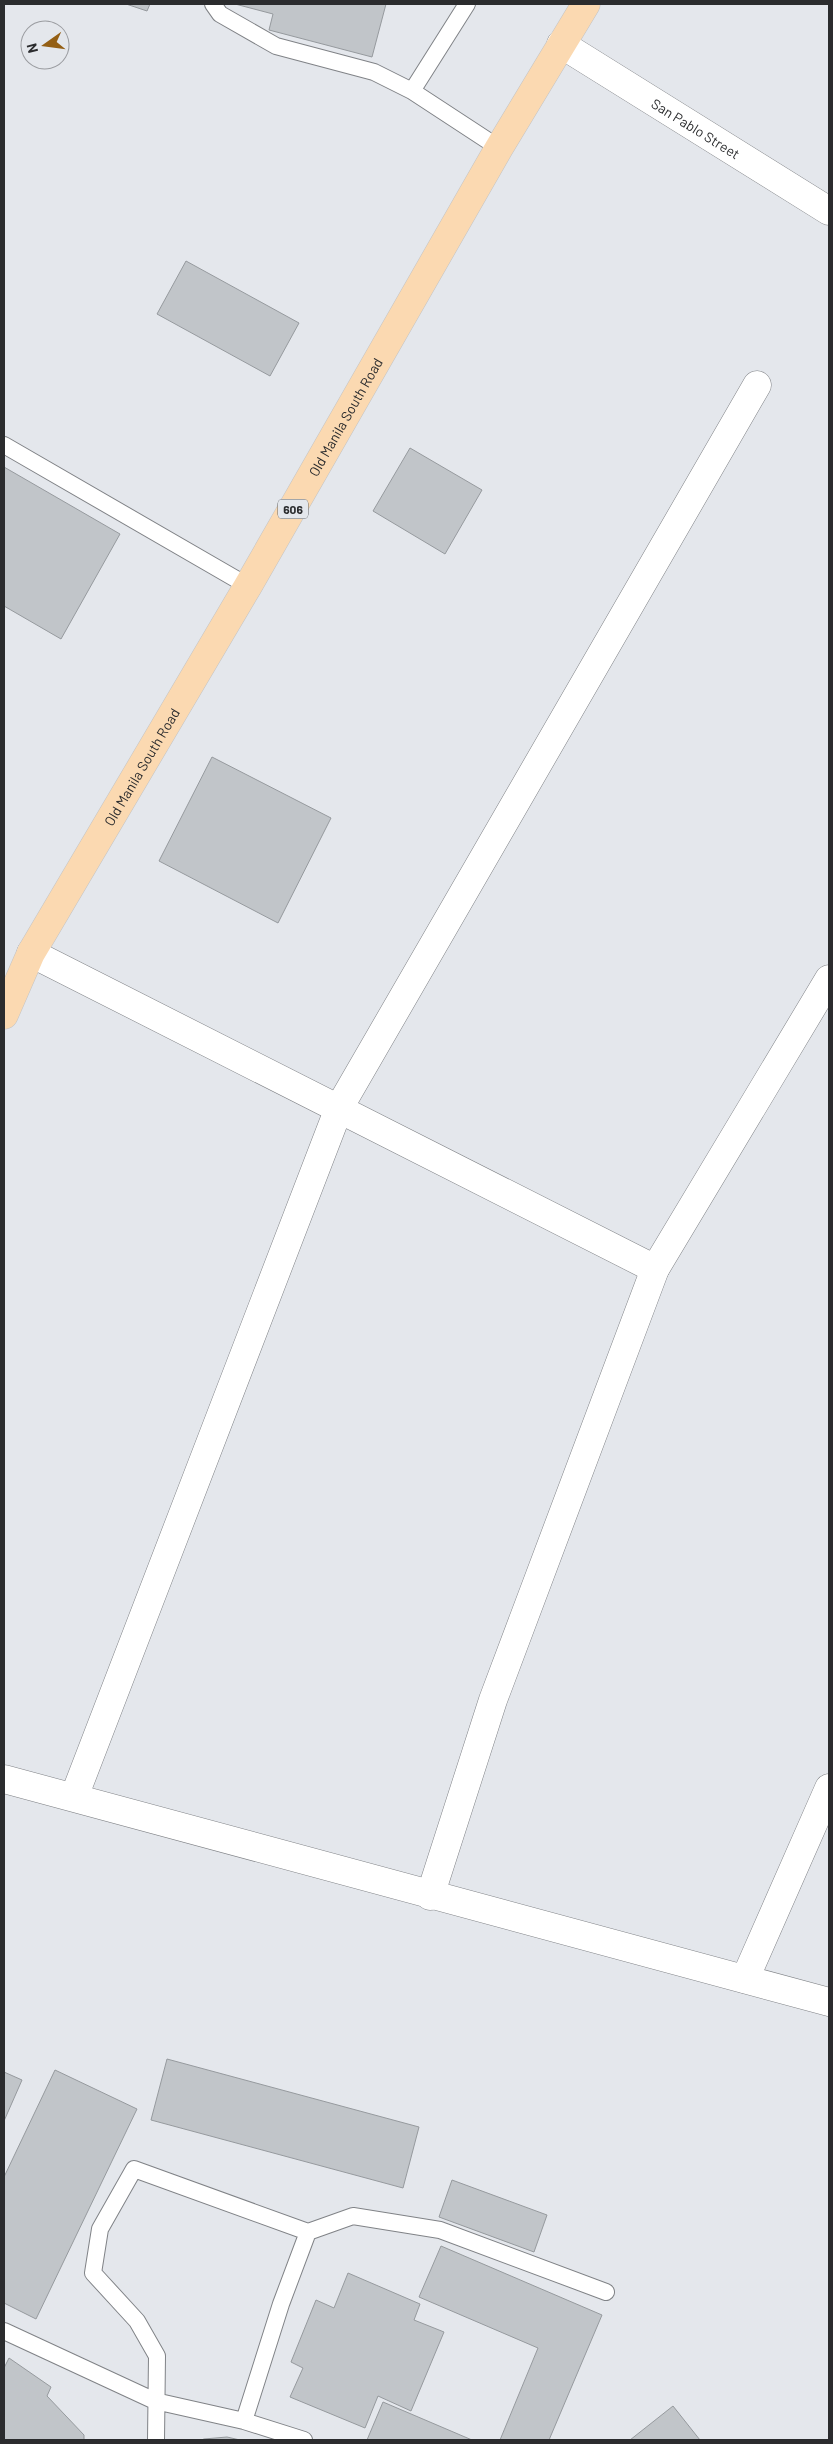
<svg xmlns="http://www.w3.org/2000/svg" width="833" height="2444" font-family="Barlow,sans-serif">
<rect width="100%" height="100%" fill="#e4e7ec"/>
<path fill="#c1c5c9" stroke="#969a9e" d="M 126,4 L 150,4 L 147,11 Z
M 235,4 L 386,4 L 372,57 L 269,30 L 273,14 Z
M 186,261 L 299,323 L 270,376 L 157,314 Z
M 410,448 L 482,490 L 445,554 L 373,511 Z
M 4,467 L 120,534 L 61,639 L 4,606 Z
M 212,757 L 331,818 L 278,923 L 159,861 Z
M 167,2059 L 419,2127 L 403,2188 L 151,2120 Z
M 55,2070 L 137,2109 L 36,2319 L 4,2303 L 4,2177 Z
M 4,2072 L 22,2080 L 4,2121 Z
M 452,2180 L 547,2215 L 534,2252 L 439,2217 Z
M 441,2246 L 602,2315 L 549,2440 L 500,2440 L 538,2348 L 419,2297 Z
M 348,2273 L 420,2304 L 414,2320 L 444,2332 L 411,2411 L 378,2396 L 365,2428 L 290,2397 L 303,2368 L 291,2362 L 316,2300 L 334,2308 Z
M 9,2358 L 51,2387 L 47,2396 L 84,2435 L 84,2440 L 4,2440 L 4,2368 Z
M 383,2402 L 472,2440 L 367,2440 Z
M 673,2406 L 700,2440 L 630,2440 Z
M 227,2437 L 240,2440 L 201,2440 L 204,2439 Z"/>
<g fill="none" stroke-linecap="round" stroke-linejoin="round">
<g stroke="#808387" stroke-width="18">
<path id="lane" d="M 213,4 L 220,14 L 276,46 L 374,72 L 412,91 L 499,148
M 412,91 L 467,4
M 4,445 L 248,586
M 4,2331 L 155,2401 L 244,2421 L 304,2440
M 244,2421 L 281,2304 L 308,2232 L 353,2216 L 440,2230 L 606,2292
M 156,2440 L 157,2356 L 137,2321 L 93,2273 L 100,2229 L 134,2169 L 308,2232"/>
</g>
<g stroke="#808387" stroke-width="29">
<g id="street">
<path id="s1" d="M 561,44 L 829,211"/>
<path d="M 31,953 L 655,1269"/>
<path d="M 4,1779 L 829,2002"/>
<path d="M 74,1797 L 339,1108 L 757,385"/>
<path d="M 430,1896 L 493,1700 L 655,1269 L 829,979"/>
<path d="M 745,1979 L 829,1788"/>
</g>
</g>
<g stroke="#c4c4c4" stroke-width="29">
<g id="primary">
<path id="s2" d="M 4,1015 L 31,953 L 248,586 L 499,148 L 586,4"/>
</g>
</g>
<use href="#lane" stroke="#fff" stroke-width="16"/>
<use href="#street" stroke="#fff" stroke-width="28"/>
<use href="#primary" stroke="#fbd9b1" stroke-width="28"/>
</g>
<g text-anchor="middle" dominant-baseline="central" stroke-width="4.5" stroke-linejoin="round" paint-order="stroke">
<rect fill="#e4e7ec" stroke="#626467" stroke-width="1" x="278" y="499.5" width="30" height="19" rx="4"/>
<g font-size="12" font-weight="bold" fill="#2b2c2e">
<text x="293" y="509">606</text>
</g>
<g font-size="14" fill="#2b2c2e" stroke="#e4e7ec">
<text stroke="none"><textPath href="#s1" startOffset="159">San Pablo Street</textPath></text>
<text stroke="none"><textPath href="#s2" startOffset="689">Old Manila South Road</textPath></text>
<text stroke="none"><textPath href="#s2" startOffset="284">Old Manila South Road</textPath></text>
</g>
</g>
<rect width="833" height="2444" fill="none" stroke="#2b2c2e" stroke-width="10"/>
<g transform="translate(45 45) rotate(256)"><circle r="24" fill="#e4e7ec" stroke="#9a9ca0"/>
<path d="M0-4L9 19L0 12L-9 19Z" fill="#945f14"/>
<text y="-8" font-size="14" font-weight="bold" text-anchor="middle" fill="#2b2c2e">N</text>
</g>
</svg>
